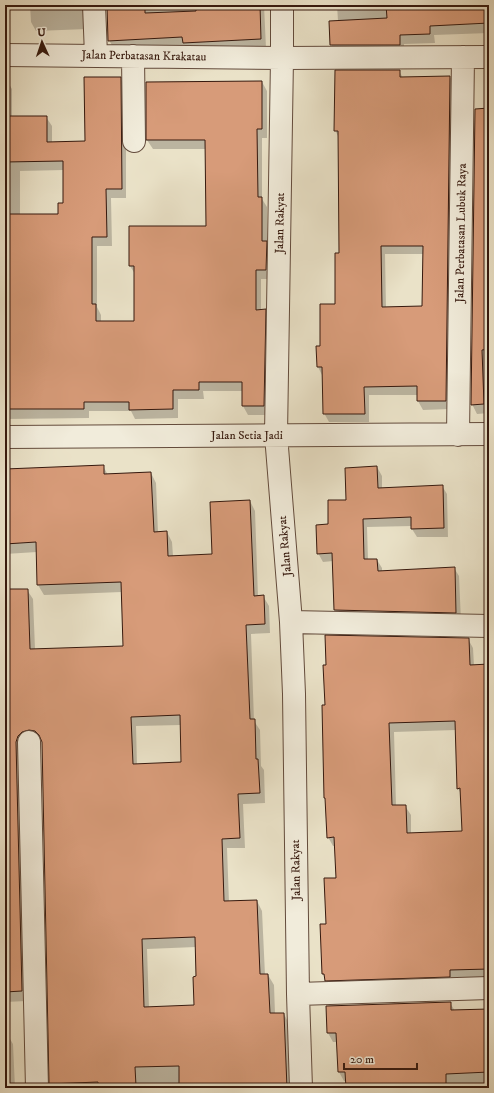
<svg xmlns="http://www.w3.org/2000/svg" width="494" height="1093" font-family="'IM FELL DW Pica',serif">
<rect width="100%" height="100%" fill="#eae2c8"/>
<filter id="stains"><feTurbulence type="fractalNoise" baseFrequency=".005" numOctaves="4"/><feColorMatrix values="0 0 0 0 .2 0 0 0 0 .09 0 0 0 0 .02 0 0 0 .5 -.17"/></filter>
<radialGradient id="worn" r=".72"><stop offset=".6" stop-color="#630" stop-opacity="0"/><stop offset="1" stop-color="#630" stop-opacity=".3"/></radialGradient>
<path fill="#0003" fill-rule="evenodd" d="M 30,5 L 91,5 L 87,29 L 36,31 L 31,22 Z
M 107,5 L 264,5 L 266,48 L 114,49 L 109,40 Z
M 337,5 L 489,5 L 489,33 L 434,35 L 435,43 L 404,44 L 404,54 L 336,54 L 331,44 L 338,21 Z
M 399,71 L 403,78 L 450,77 L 455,86 L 450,409 L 423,410 L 418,401 L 418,395 L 369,395 L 369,422 L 329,422 L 324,413 L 322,375 L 318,367 L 321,347 L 336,305 L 340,254 L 339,138 L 335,130 ZM 385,254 L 424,254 L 423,307 L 386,308 Z
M 120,78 L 126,87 L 126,198 L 111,198 L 112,246 L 97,246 L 97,307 L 101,315 L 101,322 L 135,322 L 135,274 L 130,266 L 130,227 L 207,227 L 206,149 L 153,149 L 147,140 L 262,82 L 267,91 L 267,138 L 262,138 L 262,199 L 267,207 L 267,244 L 271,251 L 271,279 L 261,279 L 261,310 L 265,310 L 270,320 L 269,415 L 248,415 L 243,406 L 243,391 L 203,391 L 204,399 L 178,399 L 178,418 L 135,419 L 131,411 L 89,411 L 89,418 L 5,419 L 5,79 L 6,79 L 12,89 L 12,117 L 46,117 L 52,126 L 52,143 L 86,142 ZM 64,170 L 64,204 L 59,215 L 20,215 L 20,171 Z
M 489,109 L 489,413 L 477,414 L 472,404 Z
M 103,466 L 108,475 L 151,473 L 156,483 L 158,533 L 167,532 L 172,542 L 173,556 L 213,555 L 250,501 L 255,511 L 258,597 L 263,596 L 269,606 L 270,633 L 251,634 L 254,721 L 260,730 L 261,766 L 264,770 L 265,803 L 243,804 L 245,848 L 227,848 L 229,902 L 257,901 L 262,911 L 265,975 L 268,975 L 274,985 L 275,1014 L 284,1014 L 289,1024 L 292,1088 L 50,1088 L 42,741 L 34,739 L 27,1001 L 5,1002 L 5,590 L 27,590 L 33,599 L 35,649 L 124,647 L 122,592 L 44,595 L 38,585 L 37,552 L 5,554 L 5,469 ZM 181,725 L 182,763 L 137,765 L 136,726 ZM 196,947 L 198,977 L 195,1006 L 149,1008 L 147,949 Z
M 377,467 L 382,476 L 382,488 L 442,486 L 447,494 L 448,537 L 417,537 L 412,529 L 412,526 L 367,527 L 368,560 L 377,560 L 382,568 L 382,572 L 454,568 L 459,576 L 461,621 L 340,619 L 335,610 L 333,561 L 323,562 L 318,553 L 329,525 L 347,501 Z
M 486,484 L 489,484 L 489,536 L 487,533 Z
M 468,639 L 473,648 L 474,666 L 489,665 L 489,978 L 331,989 L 323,974 L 327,925 L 337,879 L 335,846 L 333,846 L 328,837 L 326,706 ZM 456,730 L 458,788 L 461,794 L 463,832 L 411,834 L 411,815 L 405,806 L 396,806 L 394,732 Z
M 450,1003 L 455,1011 L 489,1010 L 489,1088 L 347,1088 L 347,1081 L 344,1081 L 339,1072 L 338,1042 L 333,1042 L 328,1033 Z
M 5,1034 L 7,1034 L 13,1044 L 15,1088 L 5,1088 Z"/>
<path fill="#d79b79" stroke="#36190e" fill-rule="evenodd" d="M 107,5 L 145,5 L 145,13 L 196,11 L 196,5 L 260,5 L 261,39 L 183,43 L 182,37 L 108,41 Z
M 386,5 L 489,5 L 489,23 L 430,26 L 430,34 L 400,35 L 400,45 L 330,45 L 329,21 L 387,18 Z
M 335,70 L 400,70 L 400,77 L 450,76 L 446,401 L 417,401 L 417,386 L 364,387 L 365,414 L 323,414 L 322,367 L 317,367 L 316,346 L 320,346 L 320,304 L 335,304 L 335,253 L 339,253 L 338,131 L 334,131 ZM 381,246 L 423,246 L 422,306 L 382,307 Z
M 84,77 L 121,77 L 122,189 L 106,189 L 107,237 L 92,237 L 92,304 L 96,304 L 96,321 L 134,321 L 134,266 L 129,266 L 129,226 L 206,226 L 205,140 L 146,140 L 146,82 L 262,81 L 262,129 L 257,129 L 258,197 L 262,197 L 262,241 L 267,241 L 266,270 L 256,270 L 256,310 L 266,309 L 264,406 L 242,406 L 242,382 L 199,382 L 199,390 L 173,390 L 173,409 L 129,410 L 129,402 L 84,402 L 84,409 L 5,409 L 5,214 L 58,214 L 58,203 L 63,203 L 63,161 L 5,162 L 5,116 L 47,116 L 47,142 L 85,141 Z
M 489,108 L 489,349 L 482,350 L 484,404 L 471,405 L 475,109 Z
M 104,465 L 104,474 L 151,472 L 154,532 L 167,531 L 168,556 L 212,554 L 210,502 L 250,500 L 254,596 L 264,595 L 265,624 L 246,625 L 250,719 L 255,719 L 256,759 L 258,759 L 260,793 L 238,794 L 240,838 L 222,839 L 224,901 L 257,900 L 260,974 L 268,974 L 270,1013 L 284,1013 L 287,1088 L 179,1088 L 179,1066 L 135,1067 L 136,1086 L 98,1087 L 98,1082 L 49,1084 L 42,742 L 39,735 L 35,731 L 29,730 L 22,732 L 18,736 L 16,742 L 22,991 L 5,992 L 5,589 L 28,589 L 30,649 L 123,646 L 121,582 L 37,585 L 36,542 L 5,544 L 5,469 ZM 180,715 L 181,762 L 133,764 L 131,717 ZM 195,937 L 196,976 L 193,977 L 194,1005 L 144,1007 L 142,939 Z
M 377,466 L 378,488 L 443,485 L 444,528 L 411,529 L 411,517 L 363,519 L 364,559 L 377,559 L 378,571 L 455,567 L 456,613 L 334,610 L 332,553 L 317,554 L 316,525 L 328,524 L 328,500 L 346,500 L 345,468 Z
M 325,635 L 469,638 L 470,665 L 489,664 L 489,969 L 450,970 L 450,977 L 325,981 L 324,974 L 322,974 L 320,924 L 326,924 L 324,878 L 336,878 L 334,837 L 327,838 L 325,798 L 324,798 L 322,705 L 325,705 L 323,665 L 326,665 ZM 455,721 L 457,789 L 460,788 L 462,831 L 407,833 L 406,805 L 392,805 L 389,723 Z
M 451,1002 L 451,1010 L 489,1009 L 489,1072 L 446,1074 L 446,1088 L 346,1088 L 345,1072 L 338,1072 L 336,1033 L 327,1033 L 326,1006 Z"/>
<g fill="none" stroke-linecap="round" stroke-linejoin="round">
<g stroke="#634b3c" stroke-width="24">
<path id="street" d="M 94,5 L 96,55
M 282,5 L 282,58 L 276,435 L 291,622 L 294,694 L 298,994 L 301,1088
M 5,55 L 282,58 L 489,57
M 133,56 L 134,141
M 458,435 L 463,57
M 5,437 L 489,434
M 291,622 L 489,626
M 29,742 L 37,1088
M 298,994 L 489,988"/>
</g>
<use href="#street" stroke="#f1ecdb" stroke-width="22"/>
</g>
<g text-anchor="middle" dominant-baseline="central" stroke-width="3.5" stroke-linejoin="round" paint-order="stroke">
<g font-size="12" fill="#36190e" stroke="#f1ecdb">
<text transform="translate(144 56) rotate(1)">Jalan Perbatasan Krakatau</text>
<text transform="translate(280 223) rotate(-89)">Jalan Rakyat</text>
<text transform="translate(461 233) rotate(-89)">Jalan Perbatasan Lubuk Raya</text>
<text x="247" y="435">Jalan Setia Jadi</text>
<text transform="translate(285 546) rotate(-95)">Jalan Rakyat</text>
<text transform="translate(296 870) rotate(-91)">Jalan Rakyat</text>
</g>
</g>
<rect width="494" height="1093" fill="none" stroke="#eae2c8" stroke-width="20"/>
<rect x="6" y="6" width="482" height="1081" fill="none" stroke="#36190e" stroke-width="2"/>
<rect x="10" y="10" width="474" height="1073" fill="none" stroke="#36190e"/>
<g transform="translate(42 42) rotate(357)" stroke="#f1ecdb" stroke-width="3" paint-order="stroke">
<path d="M0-3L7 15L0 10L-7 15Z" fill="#36190e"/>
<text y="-6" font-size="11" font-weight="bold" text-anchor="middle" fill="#36190e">U</text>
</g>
<path d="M344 1063v6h73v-6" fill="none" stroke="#36190e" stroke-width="2"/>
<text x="350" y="1063" font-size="12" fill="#36190e" stroke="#f1ecdb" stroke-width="3" paint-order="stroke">20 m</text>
<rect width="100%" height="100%" filter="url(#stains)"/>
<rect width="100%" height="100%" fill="url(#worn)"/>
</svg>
